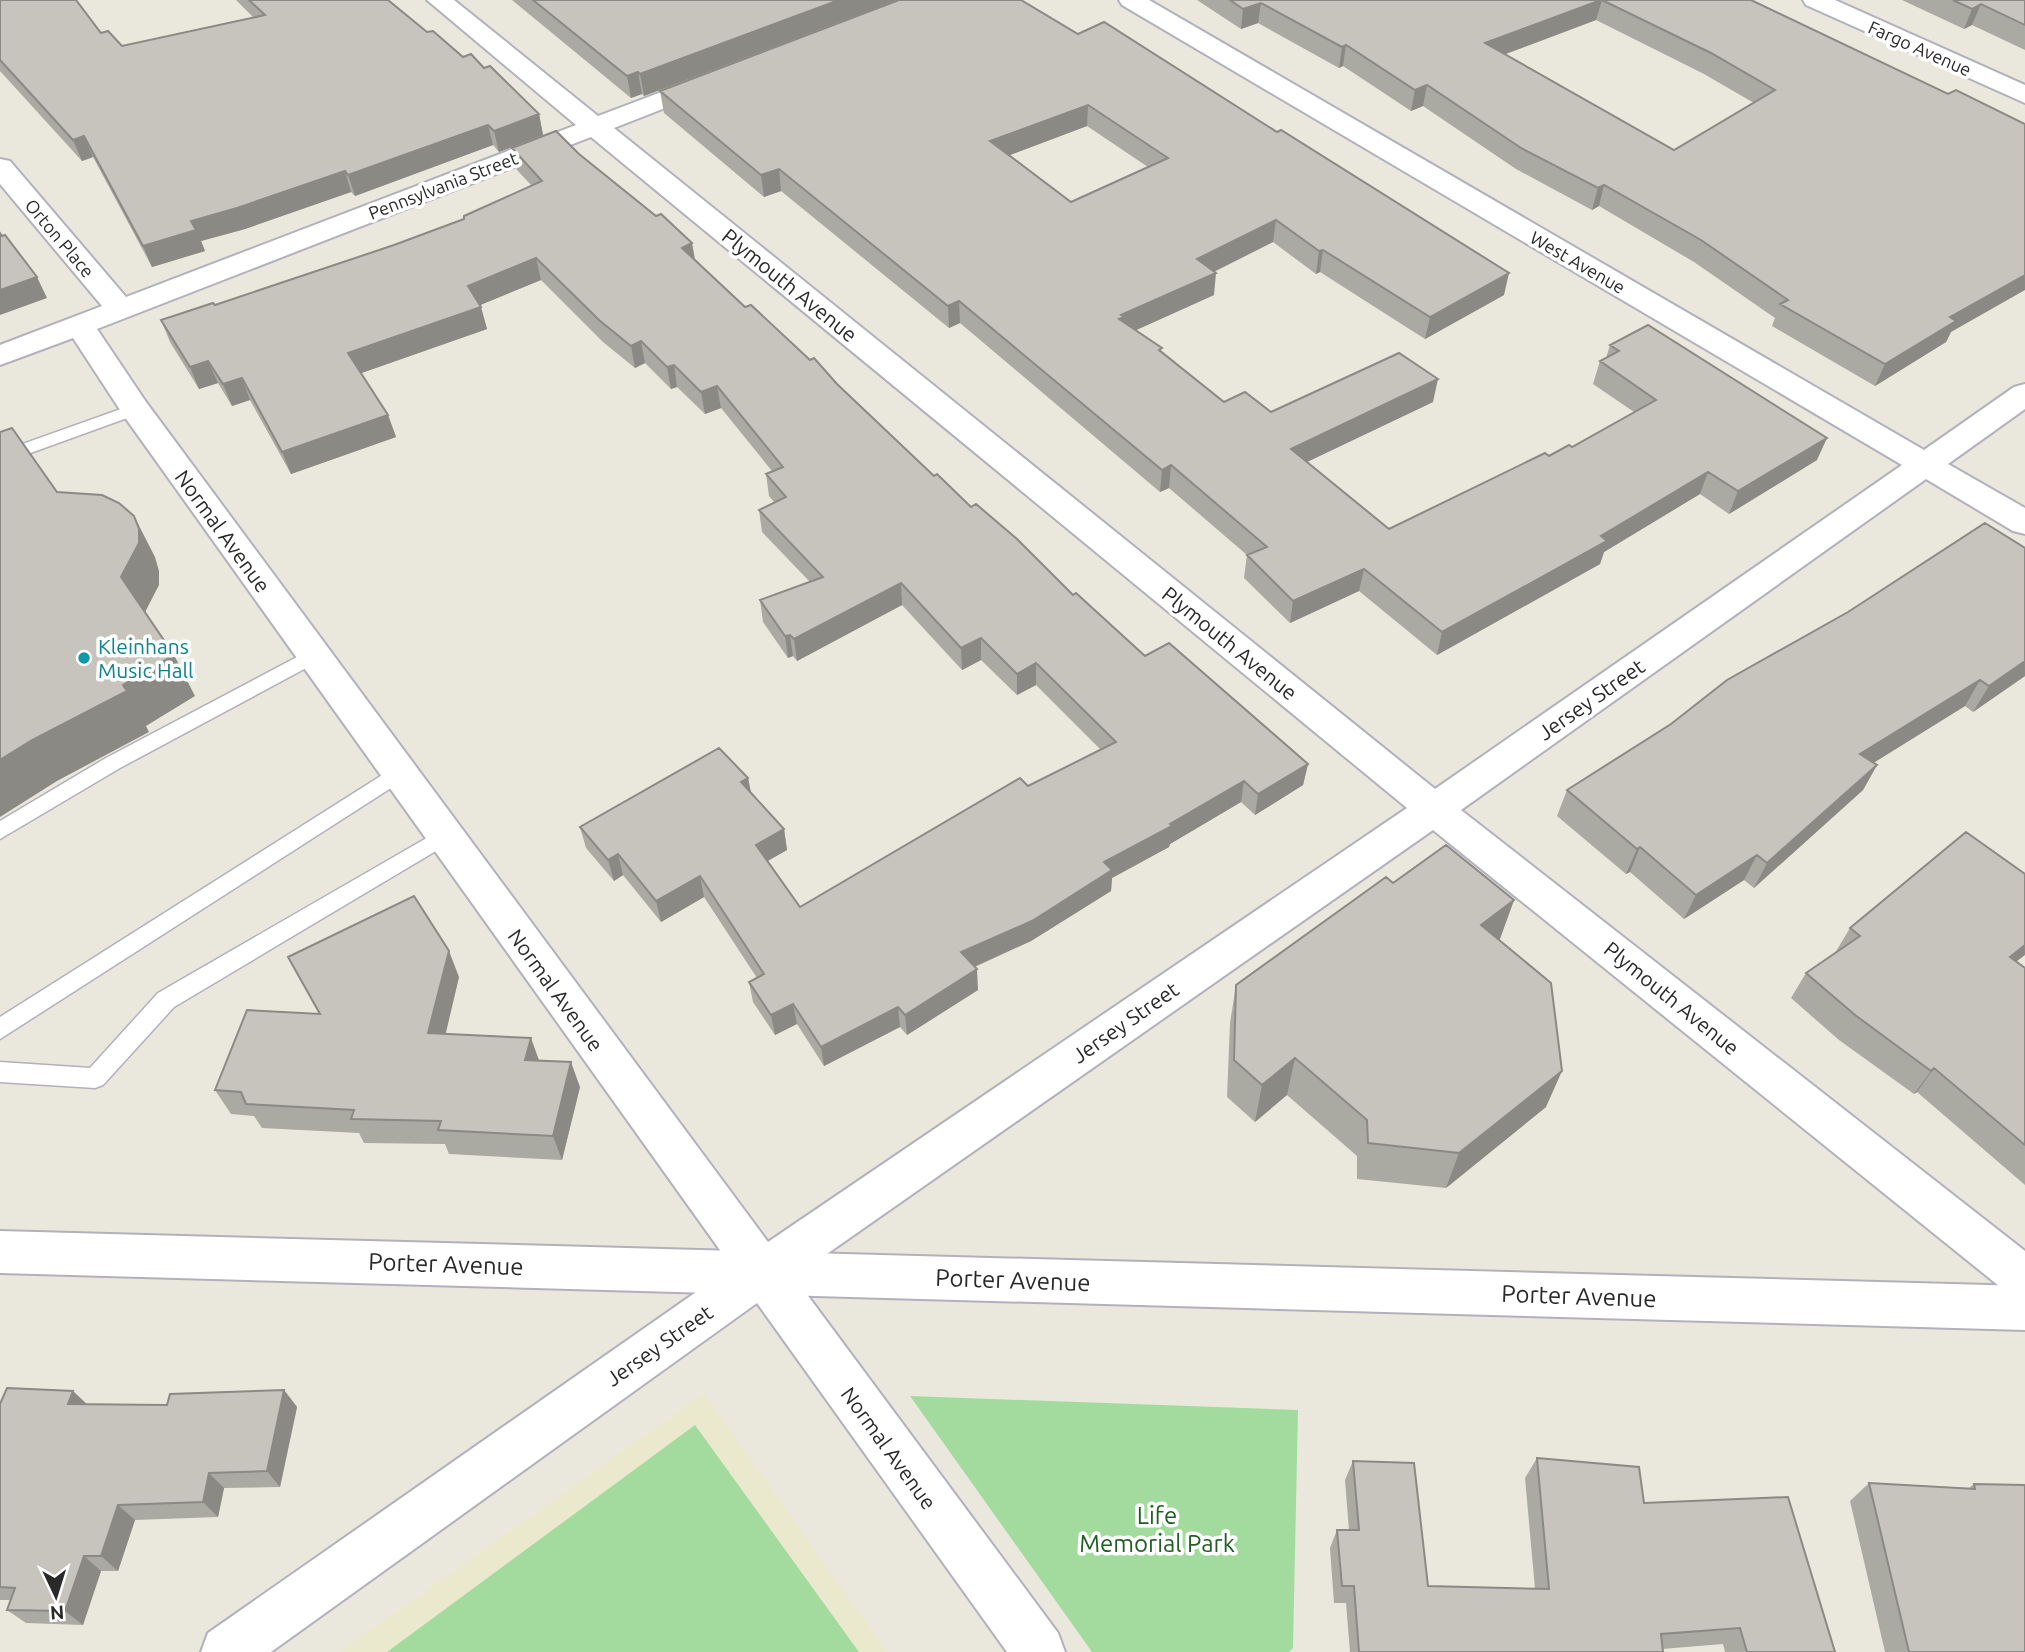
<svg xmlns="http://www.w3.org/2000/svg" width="2025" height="1652" font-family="Ubuntu,sans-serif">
<rect width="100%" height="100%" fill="#eae8dd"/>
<path fill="#eae9ce" d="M 704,1393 L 887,1652 L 339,1652 Z"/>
<path fill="#a3db9f" d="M 910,1396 L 1298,1410 L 1293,1648 L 1289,1652 L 1092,1652 Z
M 695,1425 L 859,1652 L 387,1652 Z"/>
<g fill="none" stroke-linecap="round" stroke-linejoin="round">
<g stroke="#b2b0bc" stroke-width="3">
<path id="lane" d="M 135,404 L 144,409 L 141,413 L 0,464 L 0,452 Z
M 314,648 L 321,650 L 324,655 L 321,660 L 120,768 L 0,839 L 0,821 L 106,758 Z
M 398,765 L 405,767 L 408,773 L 405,779 L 0,1039 L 0,1017 Z
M 444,828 L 451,830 L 455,836 L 451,842 L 174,1007 L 103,1085 L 95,1088 L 0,1082 L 0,1062 L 90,1068 L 158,993 Z"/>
</g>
<g stroke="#b2b0bc" stroke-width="4">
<path id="street" d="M 427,0 L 454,0 L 598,116 L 701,77 L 710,74 L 719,77 L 723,82 L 719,87 L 614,128 L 1435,789 L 1902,465 L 1122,5 L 1119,0 L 1149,0 L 1924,450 L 2014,387 L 2025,384 L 2025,409 L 1948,464 L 2025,508 L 2025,534 L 2013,531 L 1926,479 L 1461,810 L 2025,1251 L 2025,1301 L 2009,1294 L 1433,830 L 794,1277 L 1058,1633 L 1065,1652 L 1007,1652 L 757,1303 L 271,1652 L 201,1652 L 208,1633 L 732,1267 L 124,416 L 73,338 L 0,365 L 0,345 L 102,306 L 0,184 L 0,159 L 10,161 L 126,297 L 576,125 ZM 591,137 L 1407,808 L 768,1242 L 146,402 L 97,329 Z
M 1803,0 L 1835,0 L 2025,85 L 2025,103 L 1806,5 Z"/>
</g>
<g stroke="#b2b0bc" stroke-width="4">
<path id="secondary" d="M 0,1231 L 2025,1286 L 2025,1330 L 0,1273 Z"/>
</g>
<use href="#lane" fill="#fff" fill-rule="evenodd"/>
<use href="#street" fill="#fff" fill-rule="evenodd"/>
<use href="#secondary" fill="#fff" fill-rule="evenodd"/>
</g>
<path fill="#aaa9a2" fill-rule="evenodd" d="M 0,0 L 101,33 L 122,46 L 253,17 L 236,0 L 388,0 L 427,32 L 463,57 L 484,68 L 539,114 L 543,135 L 499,152 L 493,145 L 355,196 L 351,192 L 245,229 L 201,241 L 205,251 L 152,267 L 93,157 L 82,161 L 0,71 Z
M 512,0 L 897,0 L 644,96 L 642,94 L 631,98 Z
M 899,0 L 1504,295 L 1425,339 L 1320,272 L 1316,274 L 1273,242 L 1214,272 L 1214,295 L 1136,330 L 1224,402 L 1271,412 L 1433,402 L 1307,462 L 1389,529 L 1549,456 L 1572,447 L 1634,412 L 1593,384 L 1600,361 L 1606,358 L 1610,345 L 1817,460 L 1729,514 L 1700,494 L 1604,552 L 1600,564 L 1437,655 L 1359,591 L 1290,623 L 1244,578 L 1247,555 L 1169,488 L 1160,492 L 960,323 L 949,328 L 781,191 L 764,197 L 664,113 L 660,91 ZM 1087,126 L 1148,167 L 1071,202 L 1010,155 Z
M 1197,0 L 1751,0 L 1951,332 L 1946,342 L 1875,386 L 1772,326 L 1775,318 L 1694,262 L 1599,206 L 1592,210 L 1516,169 L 1423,106 L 1411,111 L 1343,66 L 1339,68 L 1258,23 L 1241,29 ZM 1596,20 L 1704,74 L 1754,103 L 1674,150 L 1506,54 Z
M 1902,0 L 2025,0 L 2025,50 L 1972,25 L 1964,29 Z
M 512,148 L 579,154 L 695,259 L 745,307 L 810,360 L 837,384 L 934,476 L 1145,656 L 1308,764 L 1303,785 L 1255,815 L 1241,802 L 1170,844 L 1169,847 L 1112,878 L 1111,891 L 1031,941 L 975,967 L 978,990 L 907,1035 L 900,1027 L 824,1066 L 797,1024 L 775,1035 L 753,1002 L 749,982 L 757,978 L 704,897 L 661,922 L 623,875 L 614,881 L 586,848 L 580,827 L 748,778 L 751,792 L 784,829 L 787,850 L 767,861 L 800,907 L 1028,786 L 1100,749 L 1036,685 L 1017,695 L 981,660 L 962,670 L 902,605 L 797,661 L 793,656 L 788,658 L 763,622 L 760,600 L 810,582 L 762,532 L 759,510 L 774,502 L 769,496 L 766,474 L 772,471 L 721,408 L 705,414 L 677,387 L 671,389 L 645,363 L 635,368 L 603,342 L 541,280 L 480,305 L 487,329 L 361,373 L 388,415 L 396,437 L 291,474 L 250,400 L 232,406 L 218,383 L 199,389 L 170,342 L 161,320 L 215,305 L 394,245 L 464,219 L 532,186 L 517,170 Z
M 2025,548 L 2025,676 L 1973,712 L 1965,706 L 1873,763 L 1877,765 L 1863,790 L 1754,888 L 1744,880 L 1684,919 L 1630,872 L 1626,874 L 1557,816 L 1567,790 Z
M 1393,883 L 1514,900 L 1499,940 L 1546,1107 L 1446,1188 L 1357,1179 L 1357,1156 L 1287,1095 L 1255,1122 L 1227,1097 L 1230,1023 L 1236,985 Z
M 1850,928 L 2017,962 L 2025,968 L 2025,1185 L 1917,1092 L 1914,1094 L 1839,1040 L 1791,998 L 1806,973 L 1835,953 Z
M 459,977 L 445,1034 L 540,1061 L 580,1087 L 562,1160 L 449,1154 L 445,1144 L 364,1143 L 359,1133 L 262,1128 L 254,1116 L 231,1114 L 215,1090 L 319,1014 Z
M 284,1390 L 297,1407 L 280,1487 L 224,1488 L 218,1517 L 135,1520 L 118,1571 L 101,1571 L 83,1625 L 26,1623 L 7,1610 L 10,1600 L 0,1600 L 0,1404 L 87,1404 L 167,1405 Z
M 1537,1458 L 1644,1503 L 1835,1652 L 1725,1652 L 1723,1644 L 1662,1649 L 1663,1652 L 1350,1652 L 1346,1603 L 1334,1603 L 1330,1548 L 1337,1530 L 1349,1530 L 1345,1480 L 1353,1461 L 1428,1586 L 1535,1589 L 1525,1478 Z
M 1869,1483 L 1969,1488 L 1974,1484 L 2025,1652 L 1885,1652 L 1850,1501 Z"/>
<path fill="#8b8984" d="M 839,0 L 897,0 L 644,96 L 640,74 Z
M 1602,0 L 1596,20 L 1481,63 L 1485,43 Z
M 1261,3 L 1258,23 L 1241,29 L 1243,9 Z
M 1981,4 L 1972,25 L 1964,29 L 1972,9 Z
M 1346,45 L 1343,66 L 1339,68 L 1342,47 Z
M 638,72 L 642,94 L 631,98 L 627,76 Z
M 1427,85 L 1423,106 L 1411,111 L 1415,90 Z
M 1088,105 L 1087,126 L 991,162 L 990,141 Z
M 539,114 L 543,135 L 499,152 L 494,131 Z
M 488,125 L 493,145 L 355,196 L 348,175 Z
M 84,136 L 93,157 L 82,161 L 73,140 Z
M 779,169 L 781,191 L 764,197 L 761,175 Z
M 345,171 L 351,192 L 245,229 L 201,241 L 205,251 L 152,267 L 143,246 L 191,221 Z
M 1604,185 L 1599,206 L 1592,210 L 1598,188 Z
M 1276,220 L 1273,242 L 1195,281 L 1197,259 Z
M 692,243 L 696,265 L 682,248 Z
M 1323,250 L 1320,272 L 1316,274 L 1319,251 Z
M 536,258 L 541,280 L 473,308 L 468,286 Z
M 1216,273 L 1214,295 L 1123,336 L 1119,319 L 1121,315 Z
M 1509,273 L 1504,295 L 1425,339 L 1430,317 Z
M 2025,275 L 2025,290 L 1951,332 L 1946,342 L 1875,386 L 1885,364 L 1950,317 Z
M 37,277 L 47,298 L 0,315 L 0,290 Z
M 959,301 L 960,323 L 949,328 L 948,306 Z
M 481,307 L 487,329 L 356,375 L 348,353 Z
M 641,341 L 645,363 L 635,368 L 631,346 Z
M 208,361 L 218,383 L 199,389 L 190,367 Z
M 674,365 L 677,387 L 671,389 L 667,367 Z
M 242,378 L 250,400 L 232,406 L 223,384 Z
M 1438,379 L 1433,402 L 1288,471 L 1291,449 Z
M 717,386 L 721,408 L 705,414 L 701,392 Z
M 388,415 L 396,437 L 291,474 L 282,452 Z
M 1827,438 L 1817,460 L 1729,514 L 1738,491 Z
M 1171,465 L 1169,488 L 1160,492 L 1162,470 Z
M 1708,472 L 1700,494 L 1604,552 L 1600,564 L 1437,655 L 1442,632 Z
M 134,516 L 155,557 L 159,571 L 159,585 L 142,618 L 121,577 Z
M 1364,569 L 1359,591 L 1290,623 L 1293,601 Z
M 901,583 L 902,605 L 797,661 L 794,639 Z
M 790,635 L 793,656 L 788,658 L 785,636 Z
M 981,638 L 981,660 L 962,670 L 961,648 Z
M 174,655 L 195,696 L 146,726 L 149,732 L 57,781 L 0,817 L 0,760 L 123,685 Z
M 2025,661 L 2025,676 L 1973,712 L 1989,686 Z
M 1036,663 L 1036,685 L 1017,695 L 1017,674 Z
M 1980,680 L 1965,706 L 1846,780 L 1860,754 Z
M 1308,764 L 1303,785 L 1255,815 L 1258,794 Z
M 1877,765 L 1863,790 L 1754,888 L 1767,863 Z
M 748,778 L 752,799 L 741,782 Z
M 1244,781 L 1241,802 L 1170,844 L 1169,847 L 1112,878 L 1111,891 L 1031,941 L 962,972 L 961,952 L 1104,862 Z
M 784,829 L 787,850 L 759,866 L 756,845 Z
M 1640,847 L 1630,872 L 1626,874 L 1637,849 Z
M 618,854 L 623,875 L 614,881 L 608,860 Z
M 1757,855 L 1744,880 L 1684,919 L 1696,895 Z
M 700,876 L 704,897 L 661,922 L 656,901 Z
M 1514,900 L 1500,939 L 1468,964 L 1481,925 Z
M 2025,945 L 2025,955 L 1991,981 L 2010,957 Z
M 449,951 L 459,977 L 440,1058 L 428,1033 Z
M 977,969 L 978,990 L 907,1035 L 905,1015 Z
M 793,1004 L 797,1024 L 775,1035 L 771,1015 Z
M 898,1007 L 900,1027 L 824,1066 L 821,1047 Z
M 531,1038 L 540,1063 L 525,1060 Z
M 1295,1058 L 1287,1095 L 1255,1122 L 1262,1085 Z
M 571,1062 L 580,1087 L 562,1160 L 553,1136 Z
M 1934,1068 L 1917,1092 L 1914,1094 L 1931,1071 Z
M 1562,1071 L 1546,1107 L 1446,1188 L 1459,1153 Z
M 284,1390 L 297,1407 L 280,1487 L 267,1471 Z
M 73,1391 L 90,1407 L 68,1404 Z
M 209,1473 L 224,1488 L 218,1517 L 203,1502 Z
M 118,1505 L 135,1520 L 118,1571 L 101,1556 Z
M 84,1556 L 101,1571 L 83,1625 L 65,1611 Z"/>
<path fill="#c6c4bc" stroke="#8b8984" stroke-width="2" fill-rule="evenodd" d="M 0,0 L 76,0 L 101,33 L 108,31 L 122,46 L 265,15 L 249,0 L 388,0 L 427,32 L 433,31 L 463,57 L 471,54 L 484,68 L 490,66 L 539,114 L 494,131 L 488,125 L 348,175 L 345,171 L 237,208 L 191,221 L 196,230 L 143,246 L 84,136 L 73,140 L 0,60 Z
M 533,0 L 839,0 L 640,74 L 638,72 L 627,76 Z
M 899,0 L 1021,0 L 1078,34 L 1104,22 L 1277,132 L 1281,130 L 1509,273 L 1430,317 L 1323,250 L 1319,251 L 1276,220 L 1197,259 L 1216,273 L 1121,315 L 1124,317 L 1119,319 L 1162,348 L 1159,350 L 1224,402 L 1245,392 L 1271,412 L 1399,353 L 1438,379 L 1291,449 L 1389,529 L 1545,453 L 1549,456 L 1569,445 L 1572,447 L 1656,400 L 1600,361 L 1619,351 L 1610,345 L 1648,325 L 1827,438 L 1738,491 L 1708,472 L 1601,536 L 1607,541 L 1442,632 L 1364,569 L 1293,601 L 1247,555 L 1267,547 L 1171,465 L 1162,470 L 959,301 L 948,306 L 779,169 L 761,175 L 660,91 ZM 1088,105 L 1168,158 L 1071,202 L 990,141 Z
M 1230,0 L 1601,0 L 1485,43 L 1674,150 L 1775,90 L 1711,53 L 1602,0 L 1751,0 L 1948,94 L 1956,90 L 2025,124 L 2025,275 L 1950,317 L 1956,321 L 1885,364 L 1780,304 L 1788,300 L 1701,240 L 1604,185 L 1598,188 L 1521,148 L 1427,85 L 1415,90 L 1346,45 L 1342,47 L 1261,3 L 1243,9 Z
M 1953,0 L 2025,0 L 2025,25 L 1981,4 L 1972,9 Z
M 556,131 L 579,154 L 656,216 L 661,214 L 692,243 L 682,248 L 745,307 L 751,305 L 810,360 L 814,358 L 837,384 L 934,476 L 937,474 L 971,507 L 976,504 L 1017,539 L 1073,595 L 1076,593 L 1145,656 L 1169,643 L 1308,764 L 1258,794 L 1244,781 L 1170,824 L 1172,826 L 1104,862 L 1112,870 L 1032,921 L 961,952 L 977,969 L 905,1015 L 898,1007 L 821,1047 L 793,1004 L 771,1015 L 749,982 L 764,974 L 700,876 L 656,901 L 618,854 L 608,860 L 580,827 L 719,748 L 748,778 L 741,782 L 784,829 L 756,845 L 800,907 L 1020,778 L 1028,786 L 1116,742 L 1036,663 L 1017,674 L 981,638 L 961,648 L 901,583 L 794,639 L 790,635 L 785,636 L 760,600 L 823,577 L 759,510 L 786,497 L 766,474 L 783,467 L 717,386 L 701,392 L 674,365 L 667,367 L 641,341 L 631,346 L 599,320 L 536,258 L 468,286 L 481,307 L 348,353 L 388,415 L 282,452 L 242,378 L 223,384 L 208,361 L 190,367 L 161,320 L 213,303 L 215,305 L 394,245 L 464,219 L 464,216 L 542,181 L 512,148 Z
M 0,233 L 2,236 L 5,235 L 37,277 L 0,290 Z
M 12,428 L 57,492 L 102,495 L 119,503 L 134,516 L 139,529 L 139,543 L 121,577 L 174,655 L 123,685 L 127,691 L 32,740 L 0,760 L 0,432 Z
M 1985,523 L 2025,548 L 2025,661 L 1989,686 L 1980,680 L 1860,754 L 1877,765 L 1767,863 L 1757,855 L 1696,895 L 1640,847 L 1637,849 L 1567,790 L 1671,724 L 1727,680 L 1848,612 Z
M 1966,832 L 2025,874 L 2025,945 L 2010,957 L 2025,968 L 2025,1145 L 1934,1068 L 1931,1071 L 1855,1015 L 1806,973 L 1860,936 L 1850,928 Z
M 1446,845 L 1514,900 L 1481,925 L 1551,983 L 1562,1071 L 1459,1153 L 1368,1143 L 1367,1120 L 1295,1058 L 1262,1085 L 1234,1060 L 1236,985 L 1386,877 L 1393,883 Z
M 414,896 L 449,951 L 428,1033 L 531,1038 L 525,1060 L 571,1062 L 553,1136 L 438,1130 L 441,1121 L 351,1119 L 354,1110 L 246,1104 L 241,1092 L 215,1090 L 247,1010 L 320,1014 L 288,957 Z
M 7,1388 L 73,1391 L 68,1404 L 167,1405 L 170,1394 L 284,1390 L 267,1471 L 209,1473 L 203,1502 L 118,1505 L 101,1556 L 84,1556 L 65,1611 L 7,1610 L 15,1588 L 0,1587 L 0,1404 Z
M 1537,1458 L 1639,1467 L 1644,1503 L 1788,1497 L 1835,1652 L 1747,1652 L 1740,1628 L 1661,1634 L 1663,1652 L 1359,1652 L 1354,1586 L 1342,1586 L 1337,1530 L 1359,1530 L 1353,1461 L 1414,1463 L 1428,1586 L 1549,1589 Z
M 1869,1483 L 1975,1489 L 1974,1484 L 2025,1485 L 2025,1652 L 1909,1652 Z"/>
<circle fill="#0f9aa8" stroke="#fff" stroke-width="2.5" cx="84" cy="658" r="7"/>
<g text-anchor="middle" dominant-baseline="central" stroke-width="7" stroke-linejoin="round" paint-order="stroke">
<g font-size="18" fill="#292929" stroke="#fff">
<text transform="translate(1920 48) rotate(24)">Fargo Avenue</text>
<text transform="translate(443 185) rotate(-21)">Pennsylvania Street</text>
<text transform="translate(60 238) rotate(50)">Orton Place</text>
<text transform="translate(1578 262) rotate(30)">West Avenue</text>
</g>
<g font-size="21" fill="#292929" stroke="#fff">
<text transform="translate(790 285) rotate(39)">Plymouth Avenue</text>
<text transform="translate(223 531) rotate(54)">Normal Avenue</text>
<text transform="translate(1230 643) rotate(39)">Plymouth Avenue</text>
<text transform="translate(1591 699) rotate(-35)">Jersey Street</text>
<text transform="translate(556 990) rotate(54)">Normal Avenue</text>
<text transform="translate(1672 998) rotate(39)">Plymouth Avenue</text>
<text transform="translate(1125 1022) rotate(-35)">Jersey Street</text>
<text transform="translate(659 1345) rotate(-35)">Jersey Street</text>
<text transform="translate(889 1448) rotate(54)">Normal Avenue</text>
</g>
<g font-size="21" fill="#0d838f" stroke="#fff" text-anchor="start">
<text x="98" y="646">Kleinhans<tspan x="98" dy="24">Music Hall</tspan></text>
</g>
<g font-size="24" fill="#292929" stroke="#fff">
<text transform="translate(446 1264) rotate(2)">Porter Avenue</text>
<text transform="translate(1013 1280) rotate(2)">Porter Avenue</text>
<text transform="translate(1579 1296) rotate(2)">Porter Avenue</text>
</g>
<g font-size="24" fill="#215e26" stroke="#fff">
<text x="1157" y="1515">Life<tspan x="1157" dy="28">Memorial Park</tspan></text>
</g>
</g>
<g transform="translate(56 1596) rotate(176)" stroke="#ffffff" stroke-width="5" paint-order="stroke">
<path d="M0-5L12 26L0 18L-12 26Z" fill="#292929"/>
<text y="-10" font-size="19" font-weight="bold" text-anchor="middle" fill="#292929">N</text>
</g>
</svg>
